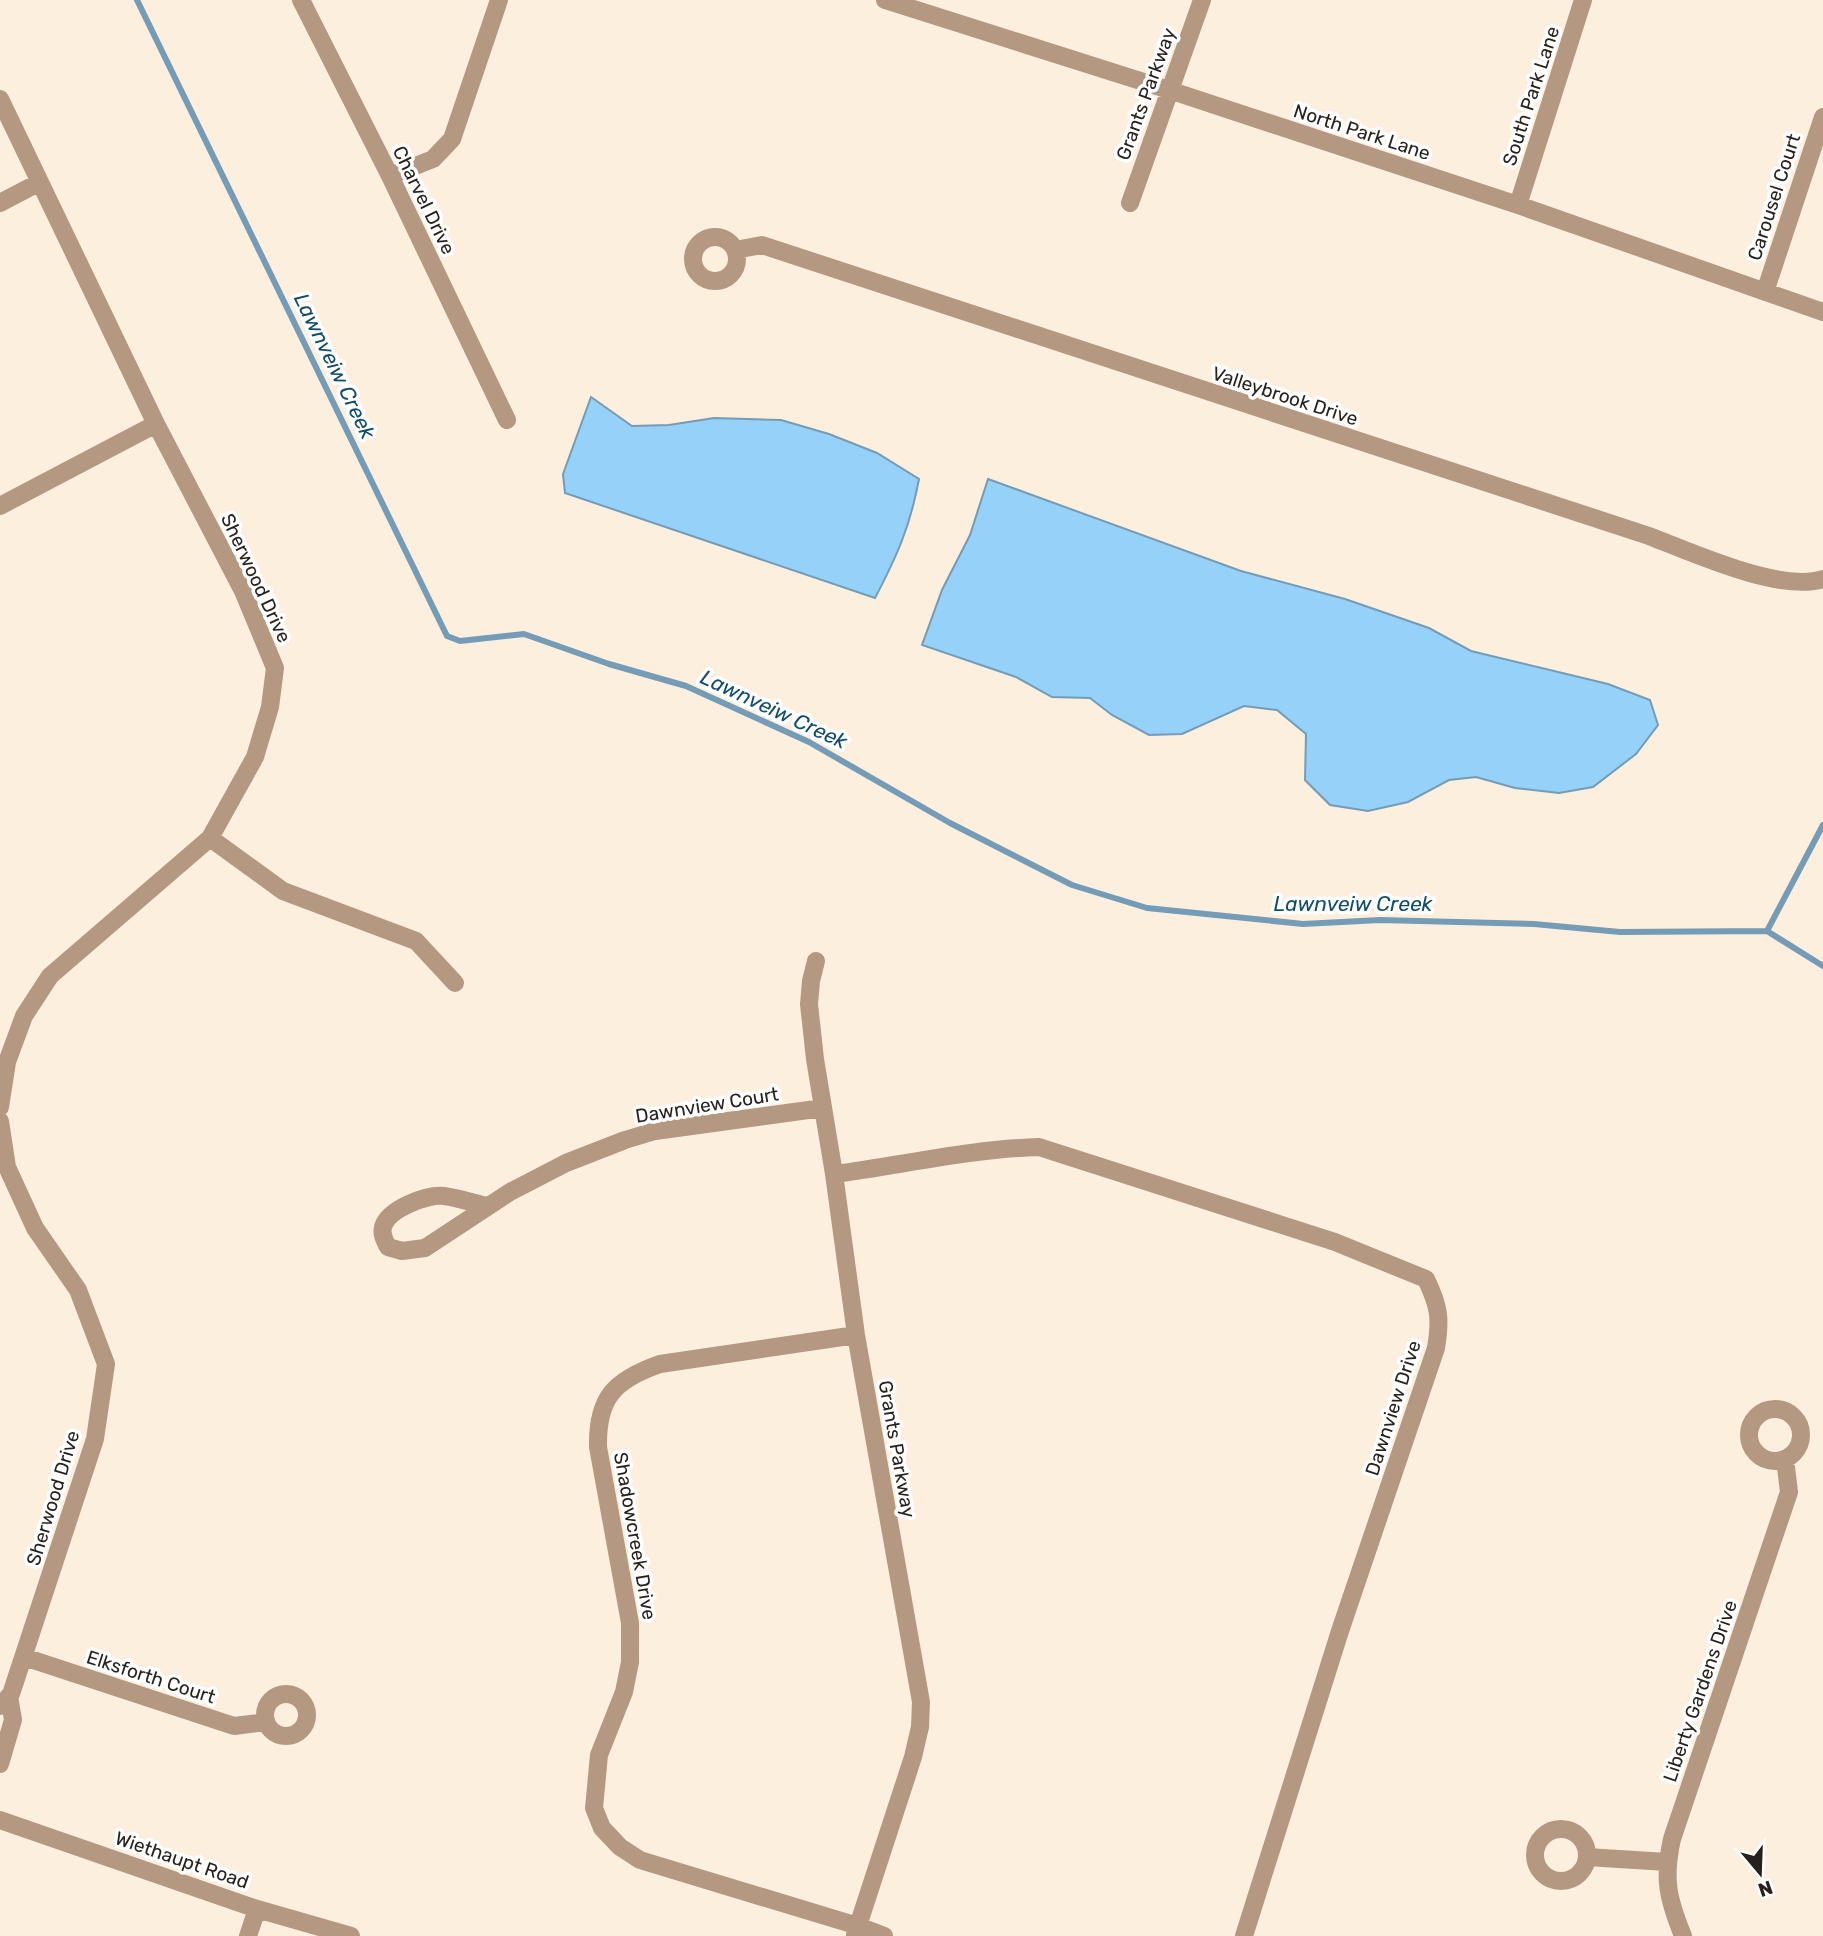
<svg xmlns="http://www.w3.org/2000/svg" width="1823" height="1936" font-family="Rubik,sans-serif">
<rect width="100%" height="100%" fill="#fdefde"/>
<path fill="#95d1f8" stroke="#749cb6" stroke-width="2" d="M 591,397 L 632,426 L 669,425 L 714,418 L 781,420 L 829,434 L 877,453 L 919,479 C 910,527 897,556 875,598 L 565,493 L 563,474 Z
M 988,479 L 1241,571 L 1345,599 L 1429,628 L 1471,651 L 1608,684 L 1650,700 L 1658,725 L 1636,754 L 1593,787 L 1559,793 L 1515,788 L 1476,777 L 1449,780 L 1408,802 L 1368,811 L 1330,805 L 1305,780 L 1306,734 L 1277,710 L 1244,706 L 1182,734 L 1149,735 L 1112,715 L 1090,698 L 1052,697 L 1016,677 L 922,645 L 942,590 L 970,535 Z"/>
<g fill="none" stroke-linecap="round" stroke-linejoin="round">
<path stroke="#749cb6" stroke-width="6" d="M 137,0 L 447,636 L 460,641 L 524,634 L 609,664 L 686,686 L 809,742 L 950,823 L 1072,885 L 1147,908 L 1303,924 L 1380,920 L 1534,924 L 1620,932 L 1767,931
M 1767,931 L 1823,825
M 1767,931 L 1823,966"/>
<path stroke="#b49881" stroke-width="18" d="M 301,0 L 390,176 L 507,420
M 885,0 L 1169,90 L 1518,205 L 1823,312
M 0,99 L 156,424 L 243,591 L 275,668 L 270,707 L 255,757 L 210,838 L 50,976 L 24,1016 L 7,1062 L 0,1107
M 390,176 L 433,159 L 452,139 L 499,0
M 0,203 L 40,182
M 1130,203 L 1202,0
M 1518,205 L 1583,0
M693 259a22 22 0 1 1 44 0a22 22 0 1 1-44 0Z
M 735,250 L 762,245 L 1649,536 C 1691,552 1780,593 1823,579
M 1765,292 L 1823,117
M 0,506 L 156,424
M 210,838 L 283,891 L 416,941 L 455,983
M 816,961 L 811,981 L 809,1004 L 815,1059 L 834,1174 L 856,1335 L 921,1702 L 920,1727 L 913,1757 L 855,1935
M 0,1121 L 7,1167 L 35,1228 L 78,1290 L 106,1364 L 95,1439 L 11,1694 L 0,1706
M 834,1174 C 903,1165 970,1149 1039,1147 L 1335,1242 L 1426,1279 C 1439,1306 1441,1318 1436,1348 L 1340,1631 L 1244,1936
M 487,1206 C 473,1203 459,1198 444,1196 C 427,1194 388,1209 383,1227 C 381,1235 385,1241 388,1247 L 402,1251 L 425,1248 L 510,1192 L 566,1163 L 625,1140 L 655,1131 L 823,1108
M 856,1335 L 660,1364 C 614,1380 597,1398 598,1447 L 630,1623 L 630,1662 L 624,1692 L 599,1755 L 594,1808 L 602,1828 L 620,1847 L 640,1860 L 858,1926 L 884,1936
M1749 1435a26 26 0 1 1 52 0a26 26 0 1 1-52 0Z
M 24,1657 L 234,1726 L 266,1722
M265 1715a21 21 0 1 1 42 0a21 21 0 1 1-42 0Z
M 0,1764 L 13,1720 L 9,1696
M 0,1820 L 257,1909 L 351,1936
M1535 1855a26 26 0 1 1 52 0a26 26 0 1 1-52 0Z
M 1587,1857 L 1667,1862
M 248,1936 L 257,1909
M 1683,1936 C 1668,1899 1663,1879 1672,1839 L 1789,1492 L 1785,1459"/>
</g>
<g text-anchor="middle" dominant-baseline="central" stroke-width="7" stroke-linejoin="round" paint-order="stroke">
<g font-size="19" fill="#26211b" stroke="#fff">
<text transform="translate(1146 94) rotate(-70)">Grants Parkway</text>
<text transform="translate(1531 96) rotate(-72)">South Park Lane</text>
<text transform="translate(1362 132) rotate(18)">North Park Lane</text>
<text transform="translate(1774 197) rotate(-72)">Carousel Court</text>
<text transform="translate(424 200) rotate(64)">Charvel Drive</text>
<text transform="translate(1285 396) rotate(18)">Valleybrook Drive</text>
<text transform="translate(256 578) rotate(65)">Sherwood Drive</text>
<text transform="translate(707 1105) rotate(-9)">Dawnview Court</text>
<text transform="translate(1393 1408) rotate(-72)">Dawnview Drive</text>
<text transform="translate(897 1449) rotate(80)">Grants Parkway</text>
<text transform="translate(53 1498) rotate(-73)">Sherwood Drive</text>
<text transform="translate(635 1536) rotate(80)">Shadowcreek Drive</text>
<text transform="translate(151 1677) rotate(18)">Elksforth Court</text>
<text transform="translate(1700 1691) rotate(-71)">Liberty Gardens Drive</text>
<text transform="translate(182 1860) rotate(19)">Wiethaupt Road</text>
</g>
<g font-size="21" font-style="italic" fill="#0f4c6c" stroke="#fff">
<text transform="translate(335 366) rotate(64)">Lawnveiw Creek</text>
<text transform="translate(774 709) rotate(25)">Lawnveiw Creek</text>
<text x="1353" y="903">Lawnveiw Creek</text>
</g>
</g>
<g transform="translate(1760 1873) rotate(161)" stroke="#ffffff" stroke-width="5" paint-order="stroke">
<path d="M0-5L12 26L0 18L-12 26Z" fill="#26211b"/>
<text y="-10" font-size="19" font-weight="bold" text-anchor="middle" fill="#26211b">N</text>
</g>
</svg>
